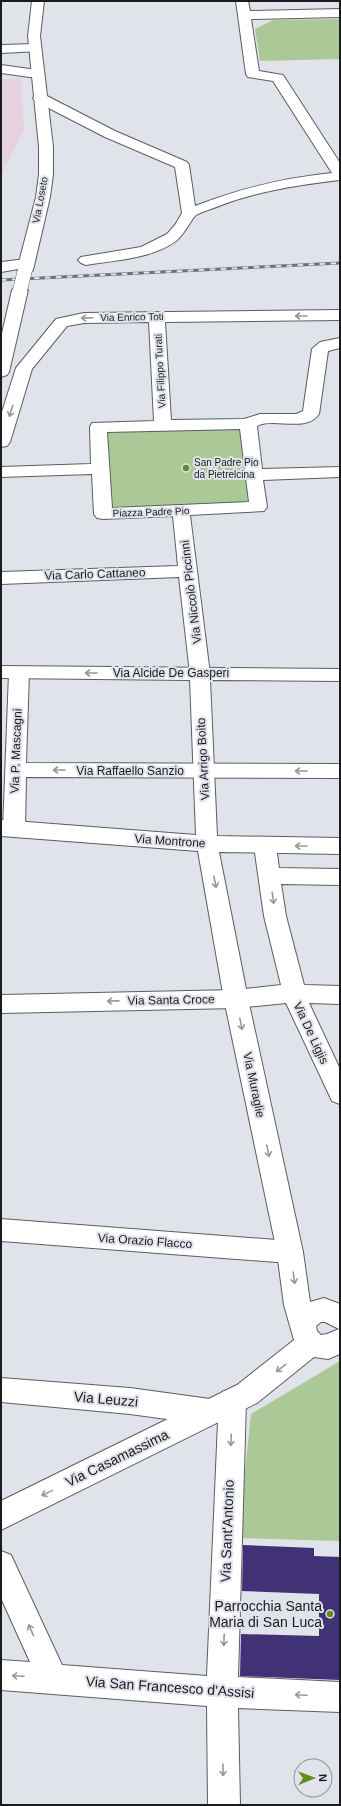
<svg xmlns="http://www.w3.org/2000/svg" width="341" height="1806" font-family="Helvetica,sans-serif">
<rect width="100%" height="100%" fill="#e1e3ea"/>
<path fill="#e7d2e0" d="M 21,78 L 24,130 L 1,176 L 1,79 Z"/>
<path fill="#aac997" d="M 340,19 L 340,59 L 260,61 L 255,29 L 273,20 Z
M 248,424 L 258,507 L 103,514 L 98,427 Z
M 340,1361 L 340,1541 L 238,1538 L 251,1414 Z"/>
<path fill="#413175" d="M 243,1545 L 314,1548 L 314,1556 L 340,1557 L 340,1680 L 240,1676 L 241,1634 L 319,1636 L 319,1594 L 242,1591 Z"/>
<g fill="none" stroke-linecap="round" stroke-linejoin="round">
<g stroke="#5c5d63" stroke-width="2">
<path id="street" d="M 236,1 L 248,1 L 250,11 L 340,9 L 340,17 L 251,19 L 259,71 L 283,75 L 340,163 L 340,180 C 298,185 258,191 219,206 C 212,209 203,211 196,215 C 192,218 184,235 176,241 C 151,259 116,260 86,265 L 81,263 L 78,260 L 81,257 L 141,247 L 167,234 L 175,225 L 182,213 L 175,167 L 105,137 L 35,101 L 33,98 L 35,95 L 45,95 L 115,131 L 187,162 L 189,165 L 195,206 C 242,188 283,178 332,173 L 273,81 L 248,77 L 246,74 Z
M 35,44 L 41,48 L 40,51 L 1,53 L 1,45 Z
M 1,65 L 37,70 L 42,71 L 44,74 L 42,77 L 37,78 L 1,73 Z
M 26,259 L 31,261 L 34,264 L 31,267 L 1,272 L 1,262 Z
M 340,310 L 340,320 L 165,322 L 171,420 L 244,419 L 260,414 L 296,414 L 303,411 L 312,349 L 320,342 L 340,338 L 340,348 L 328,351 L 319,414 C 306,433 274,417 257,426 L 262,469 L 340,467 L 340,477 L 263,480 L 267,507 L 264,511 L 190,515 L 210,674 L 207,679 L 200,680 L 193,679 L 190,674 L 179,577 L 1,584 L 1,572 L 178,566 L 173,516 L 103,519 L 97,518 L 94,514 L 92,474 L 1,477 L 1,467 L 91,464 L 90,427 L 92,423 L 154,421 L 149,322 L 84,323 L 67,326 L 32,369 L 10,442 L 7,446 L 1,447 L 1,415 L 16,368 L 56,319 L 84,313 ZM 240,429 L 249,502 L 112,508 L 107,432 Z
M 19,667 L 26,668 L 29,673 L 26,763 L 340,764 L 340,778 L 26,777 L 25,829 L 21,834 L 14,837 L 7,834 L 3,829 L 9,673 L 12,668 Z
M 265,838 L 273,841 L 276,846 L 279,868 L 340,869 L 340,885 L 281,884 L 286,916 L 304,985 L 340,986 L 340,1004 L 309,1003 L 340,1069 L 340,1104 L 332,1101 L 286,1003 L 236,1008 L 1,1013 L 1,995 L 236,990 L 281,985 L 264,916 L 254,846 L 257,841 Z
M 1,1219 L 290,1241 L 299,1244 L 303,1252 L 299,1260 L 290,1263 L 1,1241 Z
M 1,1378 L 130,1388 L 210,1399 L 218,1402 L 222,1392 L 232,1388 L 242,1392 L 246,1401 L 238,1677 L 340,1682 L 340,1712 L 238,1708 L 240,1805 L 208,1805 L 207,1706 L 1,1690 L 1,1660 L 30,1662 L 1,1598 L 1,1551 L 11,1555 L 62,1665 L 207,1676 L 218,1422 L 210,1425 L 130,1414 L 1,1402 Z"/>
</g>
<g stroke="#5c5d63" stroke-width="2">
<path id="secondary" d="M 32,1 L 44,1 L 40,36 L 53,147 L 53,174 L 50,197 L 33,270 L 30,273 L 20,273 L 17,270 L 36,197 L 39,174 L 39,147 L 28,36 Z
M 20,285 L 25,287 L 28,290 L 9,372 L 7,375 L 1,377 L 1,338 L 12,290 L 15,287 Z
M 1,666 L 340,669 L 340,681 L 210,680 L 217,836 L 340,838 L 340,854 L 219,852 L 248,999 L 303,1252 L 310,1302 L 324,1298 L 340,1304 L 340,1354 L 328,1359 L 314,1357 L 257,1403 L 1,1530 L 1,1501 L 237,1385 L 294,1340 L 284,1305 L 277,1252 L 224,999 L 198,851 L 1,836 L 1,820 L 196,835 L 190,680 L 1,678 ZM 321,1322 L 325,1322 L 339,1329 L 327,1334 L 321,1335 L 317,1331 L 316,1326 Z"/>
</g>
<use href="#street" fill="#fff" fill-rule="evenodd"/>
<use href="#secondary" fill="#fff" fill-rule="evenodd"/>
<g stroke="#6f7075" stroke-width="3">
<path id="rail" d="M 1,280 L 340,263"/>
</g>
<use href="#rail" stroke="#e1e3ea" stroke-width="2" stroke-dasharray="5.5" stroke-linecap="butt"/>
<g stroke="#5c5d63" stroke-width="15" stroke-linecap="butt">
<path id="secondary-bridge" d="M 20,290 L 25,270"/>
</g>
<use href="#secondary-bridge" stroke="#fff" stroke-width="14"/>
</g>
<defs><path id="oneway-shaft" d="M-6 0H5M1.5-3L5.5 0L1.5 3" fill="none" stroke-width="1.6" stroke-linecap="round" stroke-linejoin="round"/></defs>
<g stroke="#98989a">
<use href="#oneway-shaft" transform="translate(301 316) rotate(180)"/>
<use href="#oneway-shaft" transform="translate(87 318) rotate(178)"/>
<use href="#oneway-shaft" transform="translate(11 411) rotate(107)"/>
<use href="#oneway-shaft" transform="translate(91 673) rotate(-180)"/>
<use href="#oneway-shaft" transform="translate(59 770) rotate(-180)"/>
<use href="#oneway-shaft" transform="translate(301 771) rotate(180)"/>
<use href="#oneway-shaft" transform="translate(301 846) rotate(180)"/>
<use href="#oneway-shaft" transform="translate(215 882) rotate(79)"/>
<use href="#oneway-shaft" transform="translate(273 898) rotate(82)"/>
<use href="#oneway-shaft" transform="translate(113 1001) rotate(179)"/>
<use href="#oneway-shaft" transform="translate(241 1024) rotate(78)"/>
<use href="#oneway-shaft" transform="translate(268 1151) rotate(78)"/>
<use href="#oneway-shaft" transform="translate(294 1278) rotate(82)"/>
<use href="#oneway-shaft" transform="translate(281 1368) rotate(142)"/>
<use href="#oneway-shaft" transform="translate(231 1440) rotate(92)"/>
<use href="#oneway-shaft" transform="translate(47 1493) rotate(154)"/>
<use href="#oneway-shaft" transform="translate(31 1630) rotate(-114)"/>
<use href="#oneway-shaft" transform="translate(224 1640) rotate(92)"/>
<use href="#oneway-shaft" transform="translate(18 1676) rotate(-177)"/>
<use href="#oneway-shaft" transform="translate(301 1695) rotate(-177)"/>
<use href="#oneway-shaft" transform="translate(223 1770) rotate(89)"/>
</g>
<g fill="#618d1e" stroke="#e1e3ea" stroke-width="1.5">
<circle cx="186" cy="468" r="4"/>
<circle cx="330" cy="1614" r="4"/>
</g>
<g text-anchor="middle" dominant-baseline="central" stroke-width="4" stroke-linejoin="round" paint-order="stroke">
<g font-size="10" fill="#1b1b1e" stroke="#e1e3ea">
<text transform="translate(40 200) rotate(-79)">Via Loseto</text>
<text transform="translate(132 317) rotate(-1)">Via Enrico Toti</text>
<text transform="translate(160 371) rotate(-93)">Via Filippo Turati</text>
<text transform="translate(151 512) rotate(-2)">Piazza Padre Pio</text>
</g>
<g font-size="10" fill="#1b1b1e" stroke="#e1e3ea" text-anchor="start">
<text x="194" y="462">San Padre Pio<tspan x="194" dy="12">da Pietrelcina</tspan></text>
</g>
<g font-size="12" fill="#1b1b1e" stroke="#e1e3ea">
<text transform="translate(95 574) rotate(-2)">Via Carlo Cattaneo</text>
<text transform="translate(191 592) rotate(-97)">Via Niccolò Piccinni</text>
<text x="171" y="673">Via Alcide De Gasperi</text>
<text transform="translate(16 751) rotate(-88)">Via P. Mascagni</text>
<text transform="translate(203 759) rotate(-93)">Via Arrigo Boito</text>
<text x="130" y="771">Via Raffaello Sanzio</text>
<text transform="translate(170 841) rotate(4)">Via Montrone</text>
<text transform="translate(171 1000) rotate(-1)">Via Santa Croce</text>
<text transform="translate(311 1033) rotate(65)">Via De Ligjis</text>
<text transform="translate(254 1085) rotate(78)">Via Muraglie</text>
<text transform="translate(145 1241) rotate(4)">Via Orazio Flacco</text>
</g>
<g font-size="14" fill="#1b1b1e" stroke="#e1e3ea">
<text transform="translate(106 1399) rotate(5)">Via Leuzzi</text>
<text transform="translate(117 1458) rotate(-26)">Via Casamassima</text>
<text transform="translate(227 1531) rotate(-88)">Via Sant'Antonio</text>
<text transform="translate(170 1687) rotate(4)">Via San Francesco d'Assisi</text>
</g>
<g font-size="14" fill="#1b1b1e" stroke="#e1e3ea" text-anchor="end">
<text x="322" y="1606">Parrocchia Santa<tspan x="322" dy="16">Maria di San Luca</tspan></text>
</g>
</g>
<rect width="341" height="1806" fill="none" stroke="#1b1b1e" stroke-width="4"/>
<g transform="translate(313 1778) rotate(89)"><circle r="19" fill="#e1e3ea" stroke="#929398"/>
<path d="M0-3L7 15L0 10L-7 15Z" fill="#618d1e"/>
<text y="-6" font-size="11" font-weight="bold" text-anchor="middle" fill="#1b1b1e">N</text>
</g>
</svg>
